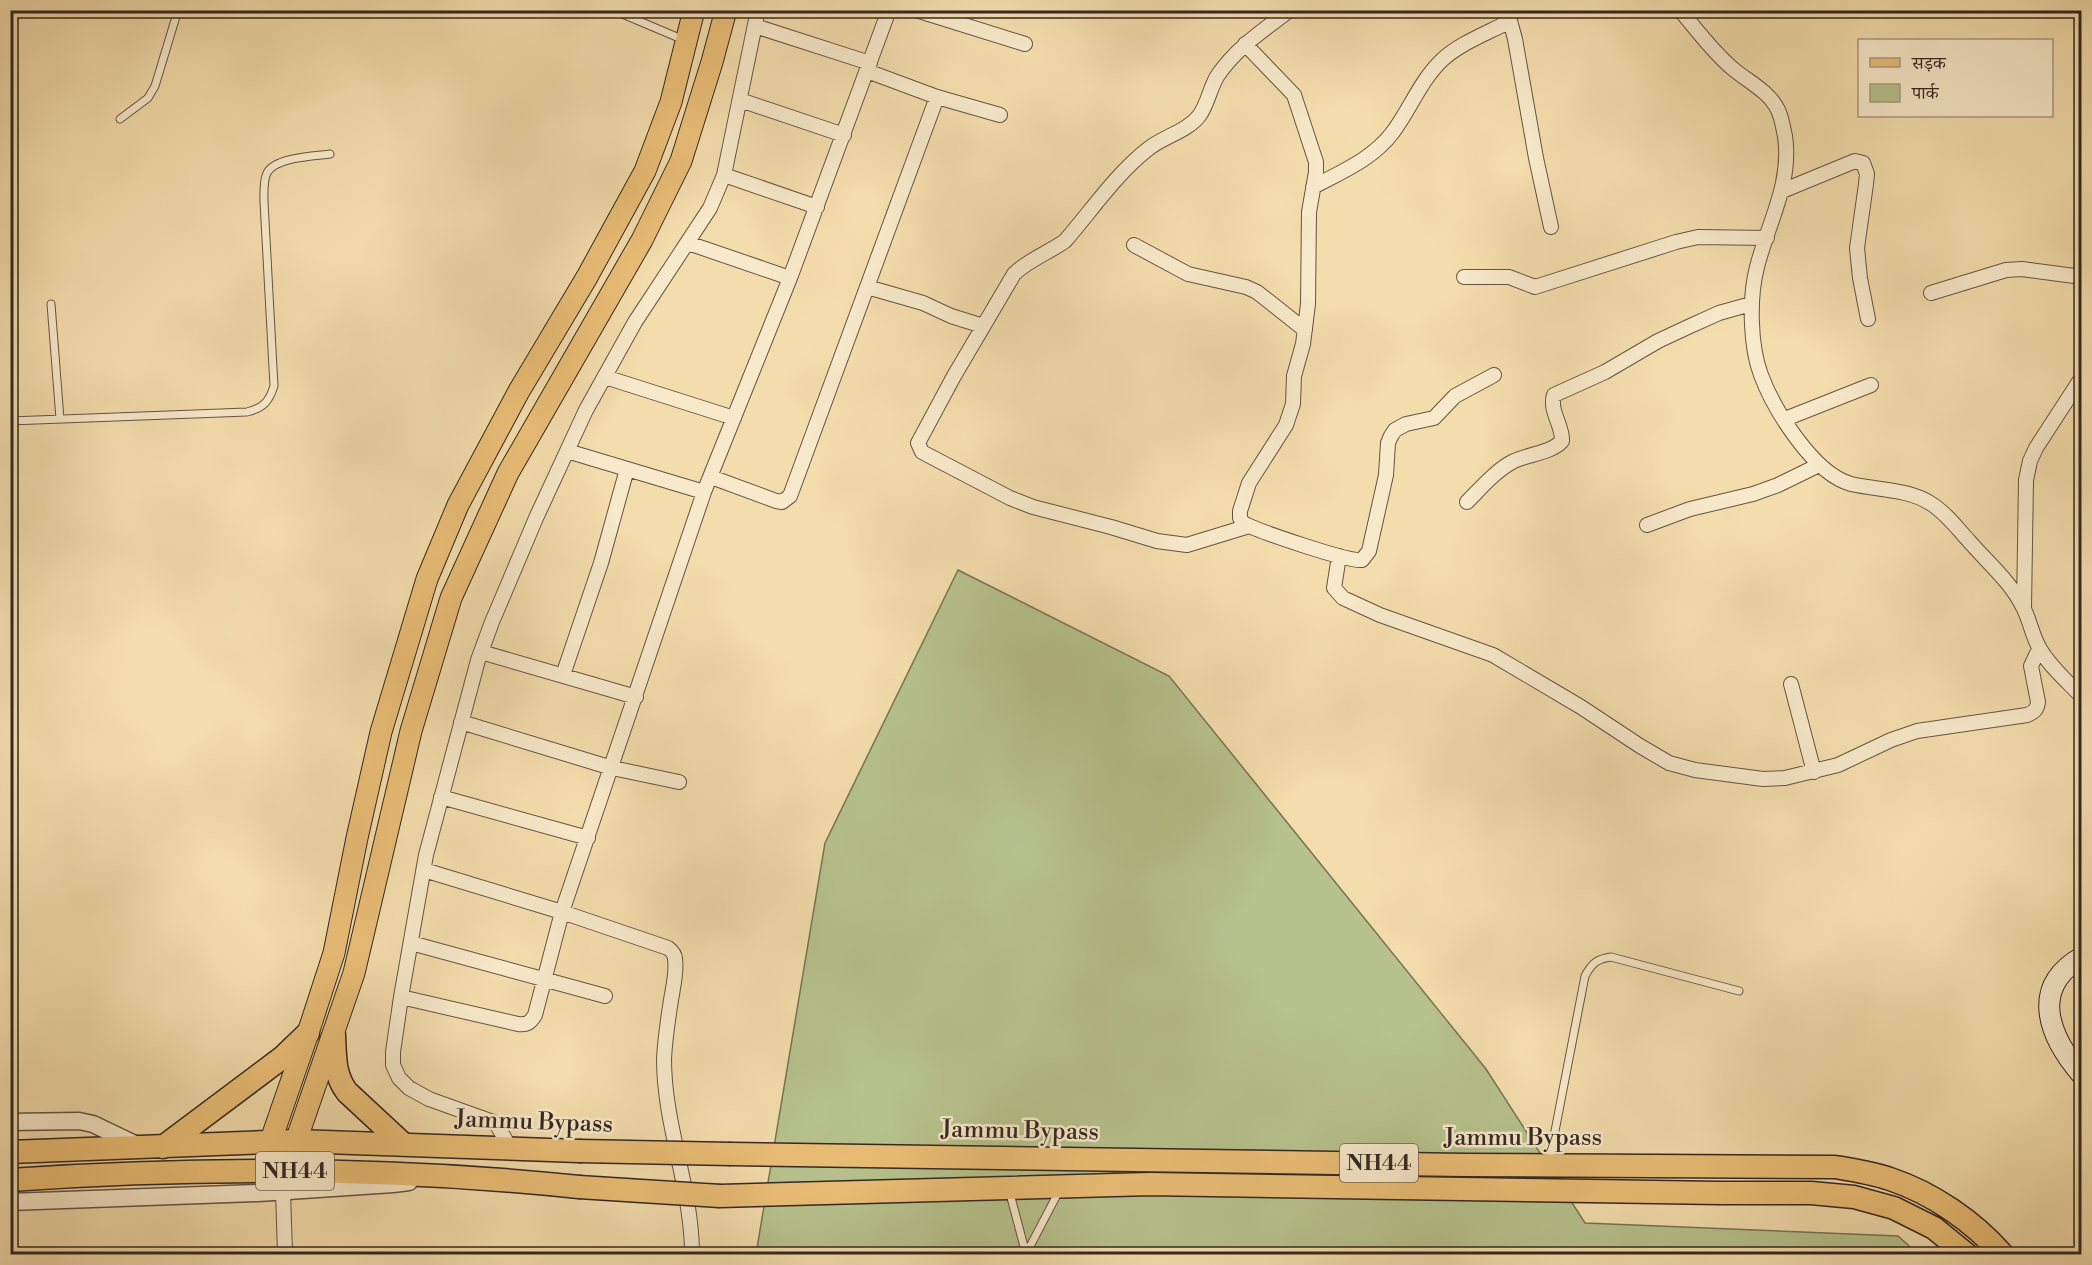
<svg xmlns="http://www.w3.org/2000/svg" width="2092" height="1265" font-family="'Libre Bodoni','Noto Serif Devanagari',serif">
<rect width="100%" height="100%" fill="#f4ddad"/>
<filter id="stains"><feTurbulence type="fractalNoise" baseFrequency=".00333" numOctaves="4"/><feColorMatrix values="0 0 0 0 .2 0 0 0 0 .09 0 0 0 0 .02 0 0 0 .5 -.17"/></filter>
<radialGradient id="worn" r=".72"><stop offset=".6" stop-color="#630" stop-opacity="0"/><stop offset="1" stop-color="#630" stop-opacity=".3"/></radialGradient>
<path fill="#b7c28d" stroke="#767458" stroke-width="1.5" d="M 958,570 L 1169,676 L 1486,1069 L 1585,1223 L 1898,1236 L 1918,1254 L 756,1254 L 825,843 Z"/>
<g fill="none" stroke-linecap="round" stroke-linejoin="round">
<g stroke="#645445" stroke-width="9">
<path id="service" d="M 613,10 L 684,40
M 120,119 L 148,98 L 155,86 L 178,10
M 51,304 L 60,419
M 10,421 L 247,412 C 263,408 269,402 274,386 L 264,202 C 264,193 263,181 267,173 C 275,157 315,156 330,154
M 1549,1162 L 1585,976 C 1592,963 1597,959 1611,957 L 1739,991
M 1009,1190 L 1026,1254
M 1026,1254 L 1059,1191"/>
</g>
<g stroke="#645445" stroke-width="16">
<path id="minor" d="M 916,10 L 1025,44
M 1507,10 L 1515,39 L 1536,158 L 1551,227
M 1680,10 C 1697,30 1712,51 1732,68 C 1747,81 1769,91 1778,110 C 1782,118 1783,128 1785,136 C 1792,184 1768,223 1757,267 C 1749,298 1750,346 1761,375 C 1774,410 1814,474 1851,484 C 1877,490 1908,489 1930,503 C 1945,512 1957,528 1969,541 C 1987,562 2011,582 2023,607 C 2030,620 2032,636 2040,649 C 2050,667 2068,682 2082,697
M 755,26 L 870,63
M 1245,44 L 1294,95 L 1316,162 L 1316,172 L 1309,212 L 1308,304 L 1303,344 L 1294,376 L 1293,404 L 1286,425 L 1249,483 L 1240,511 L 1240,518 L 1243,523 C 1258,531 1348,562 1362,560 L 1369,551 L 1386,475 L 1388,443 L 1391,436 L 1395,430 L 1406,424 L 1434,418 L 1455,396 L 1494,375
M 867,71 L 937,97 L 1000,115
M 740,100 L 844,135
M 724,175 L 817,207
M 1313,187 C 1341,172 1373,159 1393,132 C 1410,109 1421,80 1442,60 C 1460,43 1488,33 1510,21
M 1782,191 L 1855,161 L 1863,163 L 1867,174 L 1866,184 L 1857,248 L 1860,278 L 1868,319
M 688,243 L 790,278
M 1134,245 L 1188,274 L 1246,287 L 1257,292 L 1305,330
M 1464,277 L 1509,277 L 1535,287 L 1676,242 L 1698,237 L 1767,238
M 867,287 L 923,303 L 951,316 L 983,326
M 1931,293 L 2006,270 L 2022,269 L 2082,277
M 605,377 L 734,418
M 1785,419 L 1871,385
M 567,451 L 704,492 L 790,278 L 889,10
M 711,477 L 776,501 L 782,502 L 790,496 L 937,97
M 1467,502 C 1481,488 1496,470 1514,461 C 1529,454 1551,453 1562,441 C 1563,426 1549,411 1554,395 L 1605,372 L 1658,341 L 1688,327 L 1719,313 L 1751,304
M 1647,525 L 1690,509 L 1753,494 L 1778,485 L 1819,465
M 1249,526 L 1187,545 L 1157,541 L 1111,527 L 1033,507 L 1010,498 L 922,452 L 918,443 L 954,376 L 1014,274 C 1028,260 1048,253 1065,241 C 1092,210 1116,174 1148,149 C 1164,136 1186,132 1199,116 C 1208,104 1210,87 1218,75 C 1237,47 1264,30 1290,10
M 1339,556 L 1334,588 L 1343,598 L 1380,615 L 1493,655 L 1581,707 L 1640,746 L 1669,763 L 1695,770 L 1763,779 L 1785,778 L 1838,765 L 1891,740 L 1917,731 L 2027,715 C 2034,712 2037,710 2038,702 L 2031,666 L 2039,649
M 2024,607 L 2026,480 L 2030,461 L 2036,448 L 2082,377
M 481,652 L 636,697
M 563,675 L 601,563 L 627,469
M 1791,684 L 1814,772
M 461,722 L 612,768 L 679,782
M 441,797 L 588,838
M 424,870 L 562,912 L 668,948 C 672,951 675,954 675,959 C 677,972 673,987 671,1000 C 668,1019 665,1039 664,1059 C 664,1126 692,1188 692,1254
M 411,943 L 605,996
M 401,997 L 518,1024 C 527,1025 530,1023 535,1015 L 562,912 L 704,492
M 510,1148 L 496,1123 L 429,1099 L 409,1088 L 399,1078 L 393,1065 L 393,1052 L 401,997 L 426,855 L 478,660 L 492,622 L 536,518 L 586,410 L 635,322 L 710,208 L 724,175 L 758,10
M 283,1191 L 285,1254"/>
</g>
<g stroke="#645445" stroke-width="19">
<path id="tertiary" d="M 10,1122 L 79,1121 L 93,1124 L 139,1146
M 10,1202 L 258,1193 L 393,1184 L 409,1182"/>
</g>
<g stroke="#342722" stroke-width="22">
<path id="secondary" d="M 2082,957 C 2028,988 2050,1038 2082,1075"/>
</g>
<g stroke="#342722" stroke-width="23">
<path id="primary" d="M 264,1171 L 270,1143 L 308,1033 L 334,953 L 357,838 L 381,732 L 427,579 L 458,505 L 519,391 L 587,277 L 645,171 L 671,102 L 694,10
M 292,1171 L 296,1141 L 354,973 L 411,731 L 451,598 L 508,473 L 642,240 L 681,161 L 712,62 L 726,10"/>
</g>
<g stroke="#342722" stroke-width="25">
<path id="trunk" d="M 334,1035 C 335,1056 334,1075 347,1092 L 403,1144
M 163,1147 L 283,1057 L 308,1033
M 10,1152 L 296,1141 L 579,1151
M 731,1154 L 1464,1165 L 1835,1167 C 1853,1170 1872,1173 1890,1179 C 1932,1193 1973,1221 2002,1254
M 10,1180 C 200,1167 390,1167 579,1187
M 720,1196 L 1150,1184 L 1720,1193 L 1811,1193 L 1854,1197 L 1894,1208 L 1934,1228 L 1966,1254"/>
</g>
<use href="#service" stroke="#f8e9ca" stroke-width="7"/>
<use href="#minor" stroke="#f8e9ca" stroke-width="14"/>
<use href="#tertiary" stroke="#f8e9ca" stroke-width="16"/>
<use href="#secondary" stroke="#f8e9ca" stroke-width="20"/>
<use href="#primary" stroke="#eabe76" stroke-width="21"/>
<use href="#trunk" stroke="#eabe76" stroke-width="22"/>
<g stroke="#342722" stroke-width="25" stroke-linecap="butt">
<path id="trunk-bridge" d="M 579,1151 L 731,1154
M 579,1187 L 720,1196"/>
</g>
<use href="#trunk-bridge" stroke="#eabe76" stroke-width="22"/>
</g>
<g text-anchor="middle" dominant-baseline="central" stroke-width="5" stroke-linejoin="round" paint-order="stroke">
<g fill="#f8e9ca" stroke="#6f6154" stroke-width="1.5">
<rect x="1340" y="1144" width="78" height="38" rx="4.5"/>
<rect x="256" y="1152" width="78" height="38" rx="4.5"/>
</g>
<g font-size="22" font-weight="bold" fill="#342722">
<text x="1379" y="1163">NH44</text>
<text x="295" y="1171">NH44</text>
</g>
<g font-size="24" fill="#342722" stroke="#f8e9ca">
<text transform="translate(534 1122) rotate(2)">Jammu Bypass</text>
<text transform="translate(1020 1131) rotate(1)">Jammu Bypass</text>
<text x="1523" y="1138">Jammu Bypass</text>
</g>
</g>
<rect width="2092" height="1265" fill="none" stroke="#f4ddad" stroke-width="36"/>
<rect x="12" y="12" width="2068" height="1241" fill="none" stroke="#342722" stroke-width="3"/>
<rect x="18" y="18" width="2056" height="1229" fill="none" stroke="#342722" stroke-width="1.5"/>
<rect x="1858" y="39" width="195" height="78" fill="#f8e9ca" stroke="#aa9b87" stroke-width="1.5"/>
<rect x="1870" y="58" width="30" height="9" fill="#eabe76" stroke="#aa9b87" stroke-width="1.5"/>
<text x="1912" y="69" font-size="18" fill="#342722">सड़क</text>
<rect x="1870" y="84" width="30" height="18" fill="#b7c28d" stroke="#aa9b87" stroke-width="1.5"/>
<text x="1912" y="99" font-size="18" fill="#342722">पार्क</text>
<rect width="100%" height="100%" filter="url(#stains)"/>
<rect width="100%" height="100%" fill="url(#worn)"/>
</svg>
